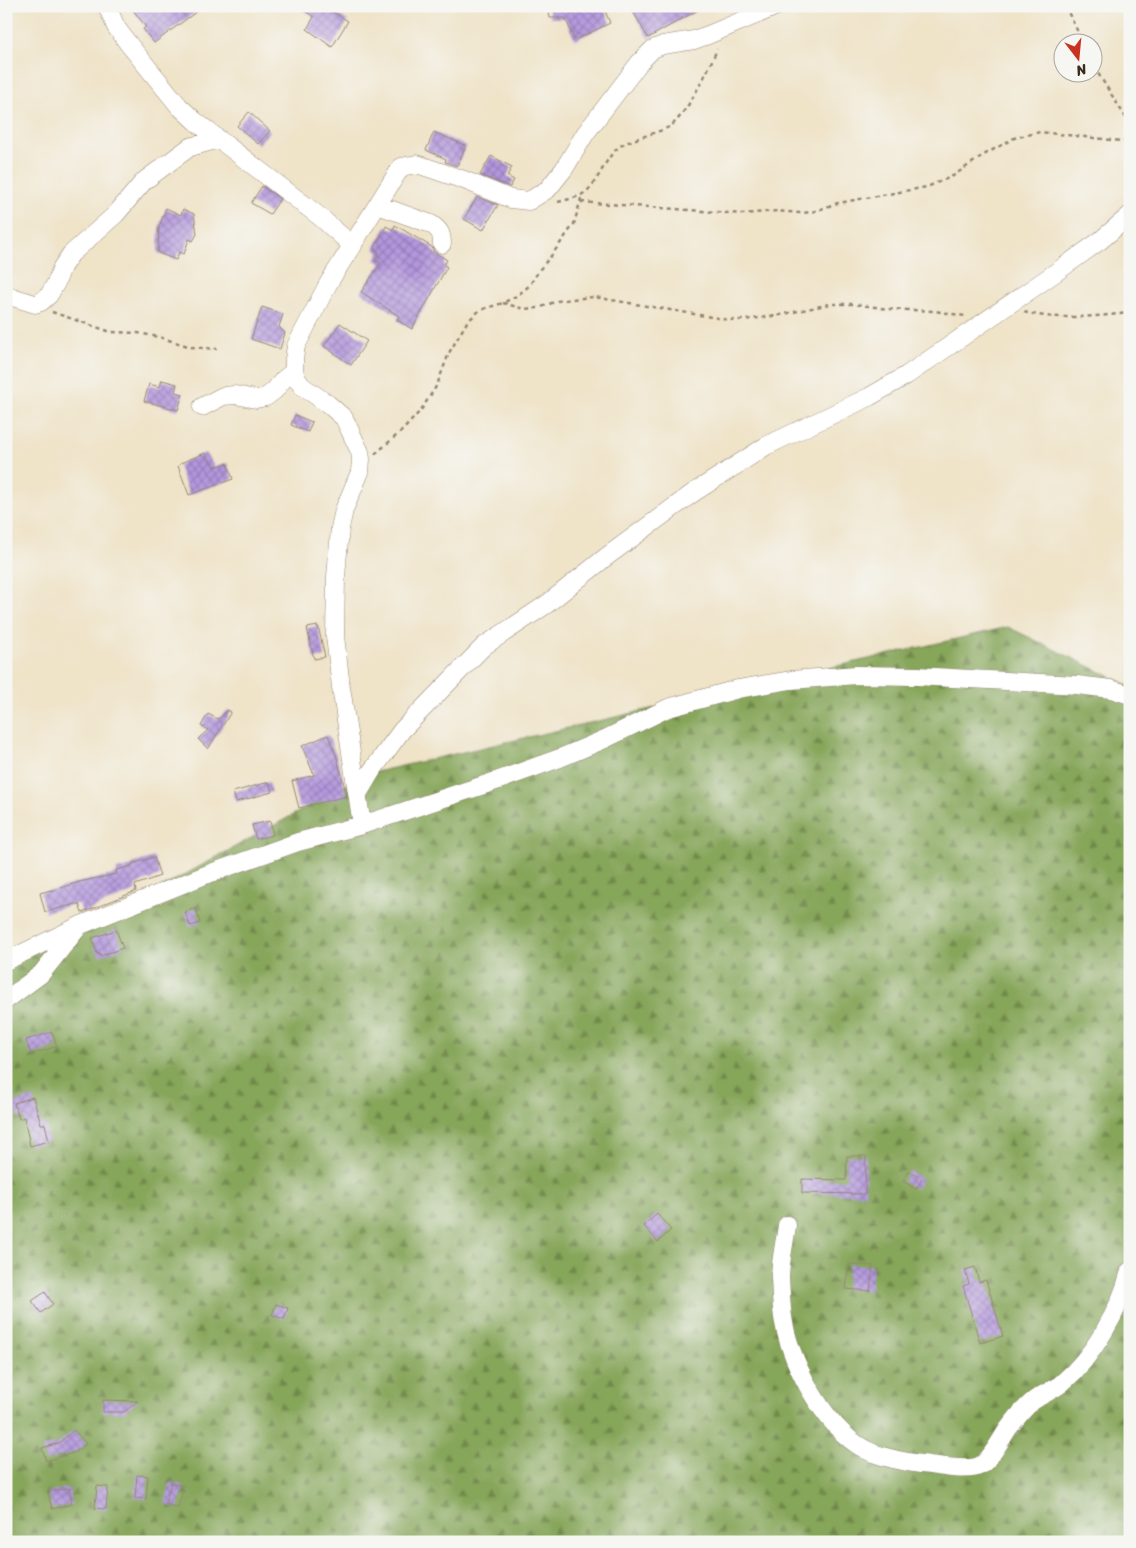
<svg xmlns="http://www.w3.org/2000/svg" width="1136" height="1548" font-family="Sriracha,sans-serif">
<defs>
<pattern id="forest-firs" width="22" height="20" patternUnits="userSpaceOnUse" patternTransform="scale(1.25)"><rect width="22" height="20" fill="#86a65a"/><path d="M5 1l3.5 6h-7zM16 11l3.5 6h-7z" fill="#6f874a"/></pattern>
<pattern id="building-cross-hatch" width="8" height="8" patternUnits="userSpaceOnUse" patternTransform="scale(1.25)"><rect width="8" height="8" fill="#b397de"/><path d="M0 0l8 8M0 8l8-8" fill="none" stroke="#937bb3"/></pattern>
</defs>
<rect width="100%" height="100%" fill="#f6f6f2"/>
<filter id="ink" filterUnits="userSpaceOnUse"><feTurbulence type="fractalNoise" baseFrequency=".02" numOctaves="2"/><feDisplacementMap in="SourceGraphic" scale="10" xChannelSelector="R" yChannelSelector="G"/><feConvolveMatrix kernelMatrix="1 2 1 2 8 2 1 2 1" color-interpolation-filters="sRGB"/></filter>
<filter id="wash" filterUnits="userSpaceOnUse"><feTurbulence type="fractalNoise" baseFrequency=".0096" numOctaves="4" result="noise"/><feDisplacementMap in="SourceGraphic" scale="20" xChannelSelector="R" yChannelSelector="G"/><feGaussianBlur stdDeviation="1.12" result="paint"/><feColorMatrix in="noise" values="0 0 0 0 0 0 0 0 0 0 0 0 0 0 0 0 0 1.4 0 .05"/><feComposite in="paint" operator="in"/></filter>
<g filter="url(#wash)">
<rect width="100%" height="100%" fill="#efe3c8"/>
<path fill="url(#forest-firs)" stroke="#60683c" d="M 1008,627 L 1130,686 L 1130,1542 L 6,1542 L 6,960 L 92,926 L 367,774 Z"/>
<g id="blocks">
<path fill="url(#building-cross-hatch)" d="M 130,6 L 204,6 L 154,43 L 143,29 L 146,27 Z
M 298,6 L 324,6 L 348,21 L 332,47 L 307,29 L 314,17 Z
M 548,6 L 603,6 L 610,23 L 575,40 L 565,18 L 550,18 Z
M 630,6 L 705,6 L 648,38 Z
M 249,112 L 270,131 L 258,144 L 237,126 Z
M 434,132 L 466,146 L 457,166 L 445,162 L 446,159 L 426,150 Z
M 491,156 L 512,167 L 507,176 L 514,180 L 510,187 L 480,175 Z
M 262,186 L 280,199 L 270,214 L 251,203 Z
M 477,197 L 498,205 L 483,230 L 464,219 Z
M 166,208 L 181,215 L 183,209 L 194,214 L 197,234 L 193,241 L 189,239 L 184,254 L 179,252 L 176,260 L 158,253 L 159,227 Z
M 395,225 L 432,247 L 434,252 L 447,260 L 444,265 L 447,267 L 412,329 L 397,320 L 399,316 L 361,292 L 381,263 L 375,260 L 379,252 L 374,249 L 386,226 L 393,230 Z
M 262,307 L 283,314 L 279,327 L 285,333 L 280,349 L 251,339 Z
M 340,323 L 367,341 L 351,365 L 324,346 Z
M 162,380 L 177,384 L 175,392 L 183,394 L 178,410 L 144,401 L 149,384 L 160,387 Z
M 295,415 L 312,422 L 308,432 L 291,425 Z
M 205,453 L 215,467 L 227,463 L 233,479 L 189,495 L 178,466 L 183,462 Z
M 318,626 L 325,657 L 314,659 L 307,628 Z
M 228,710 L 231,712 L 208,749 L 198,739 L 208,730 L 201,726 L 208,714 L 218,719 Z
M 328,735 L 337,758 L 347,796 L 299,808 L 292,781 L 314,775 L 302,746 Z
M 269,782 L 272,792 L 236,802 L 233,792 Z
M 270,821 L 273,835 L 256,839 L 252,825 Z
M 154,857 L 160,876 L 135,885 L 136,891 L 82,913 L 79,904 L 76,904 L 45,912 L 40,893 L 51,890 L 51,891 L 79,882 L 117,874 L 116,870 L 132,866 L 132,864 Z
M 196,908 L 200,923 L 190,926 L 185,912 Z
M 116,930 L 123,948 L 100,956 L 100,953 L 97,954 L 92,938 Z
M 52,1032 L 57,1046 L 31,1055 L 26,1040 Z
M 33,1097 L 41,1124 L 45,1124 L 49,1141 L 30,1146 L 24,1117 L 19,1119 L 14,1103 Z
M 847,1156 L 866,1156 L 865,1194 L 802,1193 L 802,1179 L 846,1180 Z
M 909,1171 L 922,1179 L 916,1189 L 903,1181 Z
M 657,1214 L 671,1230 L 658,1242 L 644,1226 Z
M 849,1264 L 873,1266 L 870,1291 L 846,1289 Z
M 975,1267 L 979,1282 L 986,1280 L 1003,1336 L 980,1343 L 963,1286 L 969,1284 L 965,1270 Z
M 45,1292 L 53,1304 L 41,1313 L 32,1301 Z
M 276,1304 L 288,1308 L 284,1319 L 272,1315 Z
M 103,1400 L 138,1401 L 124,1412 L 103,1412 Z
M 74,1430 L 86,1444 L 75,1452 L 46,1461 L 42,1448 L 59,1443 Z
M 137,1475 L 148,1476 L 146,1499 L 135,1498 Z
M 171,1482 L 184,1486 L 178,1508 L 165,1504 Z
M 97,1486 L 108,1487 L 106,1509 L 95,1508 Z
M 69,1488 L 72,1504 L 52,1509 L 48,1492 Z"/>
</g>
</g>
<g filter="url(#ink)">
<use href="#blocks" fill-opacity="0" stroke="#958673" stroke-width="1"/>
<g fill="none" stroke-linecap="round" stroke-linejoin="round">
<g stroke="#958673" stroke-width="19">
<path id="minor" d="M 107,6 L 116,27 L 127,42 L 179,106 L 195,121 L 319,216 L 353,246
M 378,205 L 431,224 C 440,230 442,234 442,244
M 6,295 L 35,304 L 41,302 L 49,295 L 56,283 L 62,267 L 71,254 L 116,214 L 144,181 L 190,147 L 219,139
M 202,407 L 223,396 L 235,395 L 256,399 L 266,397 L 274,391 L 283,380 L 294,371
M 358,794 L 371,772 L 402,730 L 484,646 L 547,604 L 606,557 L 693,493 L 766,446 L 869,397 L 907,375 L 1052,275 L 1101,240 L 1130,215
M 362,825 L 341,687 L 335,636 L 336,577 L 340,528 L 344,510 L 360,472 L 361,459 L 360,452 L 344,418 L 328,404 L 302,386 L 297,379 L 294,371 L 294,359 L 296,346 L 328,284 L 401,167 L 417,164 L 464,180 L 511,199 L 529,201 L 548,189 L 564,169 L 585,134 L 640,62 L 653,49 L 663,45 L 694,40 L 708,35 L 777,6
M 6,961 L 81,925 L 208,874 L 298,842 L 362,825 L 499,780 L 560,758 L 605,739 L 668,708 L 738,689 L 791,680 L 856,675 L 917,676 L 1077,685 L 1111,689 L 1130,695
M 6,1000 L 41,974 L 77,929
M 787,1225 C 785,1242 780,1261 780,1278 C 781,1292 781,1309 784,1323 C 792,1367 829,1436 873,1453 C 887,1458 905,1462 921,1464 C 936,1465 968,1473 981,1465 C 991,1459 1001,1439 1008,1429 C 1015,1420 1024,1408 1033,1401 C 1042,1394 1054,1390 1062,1383 C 1093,1357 1120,1310 1130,1271"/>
</g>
<path stroke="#958673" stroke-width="2.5" stroke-dasharray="4 4" stroke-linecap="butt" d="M 1065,6 L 1083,42
M 1094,67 L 1130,124
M 558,202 C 566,200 574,198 581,195 C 597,188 604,158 619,147 C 630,139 655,134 669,127 C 685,118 710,67 717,49
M 581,202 L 743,214 L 777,211 L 800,213 L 812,212 L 838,203 L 927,187 L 953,176 L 982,156 L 1014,138 L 1040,132 L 1130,142
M 503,303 L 524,309 L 539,308 L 557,301 L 572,299 L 594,297 L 729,320 L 744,320 L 780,315 L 830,304 L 854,304 L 888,309 L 935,311 L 965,316
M 52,312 L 111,332 L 138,333 L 159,337 L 191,347 L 217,349
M 1024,312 C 1057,321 1096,316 1130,313
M 375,454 L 403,430 L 421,410 L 437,385 L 449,353 L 467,322 L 480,310 L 503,303 L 518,295 L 529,286 L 540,269 L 551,256 L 574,224 L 582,195"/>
<use href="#minor" stroke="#fff" stroke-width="18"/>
</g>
</g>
<rect width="1136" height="1548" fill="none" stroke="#f6f6f2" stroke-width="25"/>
<g transform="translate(1078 58) rotate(164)"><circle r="24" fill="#f6f6f2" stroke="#aba49d"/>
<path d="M0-4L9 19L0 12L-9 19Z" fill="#c8321e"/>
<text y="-8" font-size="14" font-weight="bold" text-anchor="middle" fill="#3b2a1e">N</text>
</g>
</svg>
